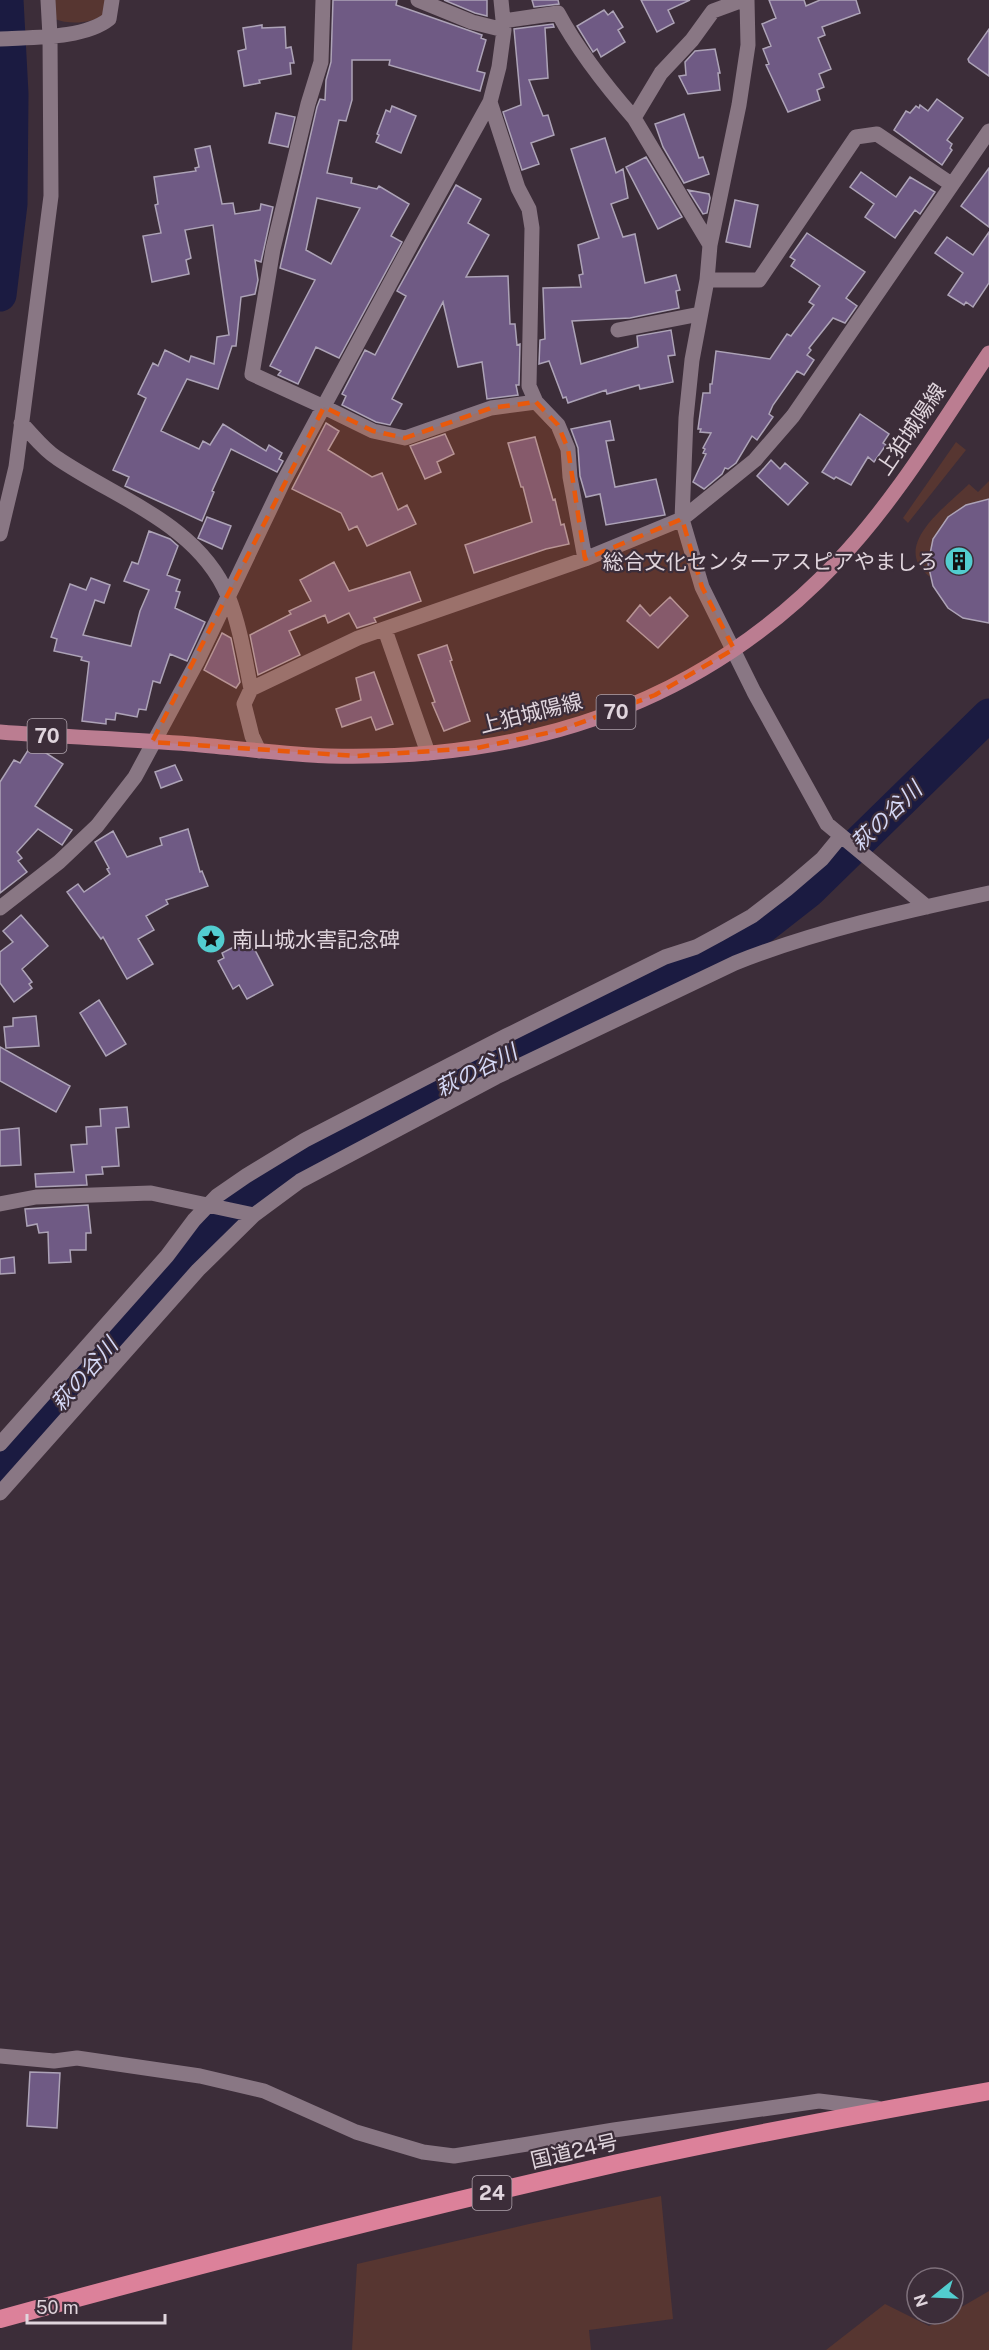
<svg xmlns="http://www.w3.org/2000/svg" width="989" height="2350" font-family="'Public Sans','Noto Sans JP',sans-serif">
<rect width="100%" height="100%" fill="#3c2d39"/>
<path fill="#573631" d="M 54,0 L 107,0 L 103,16 C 91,23 69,25 55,19 Z
M 956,442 L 966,450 L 908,523 L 903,518 Z
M 989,481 L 989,499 C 949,505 923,537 930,577 C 889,546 946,507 969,484 L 978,492 Z
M 661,2196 L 673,2319 L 589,2330 L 591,2350 L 352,2350 L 357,2264 L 529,2224 Z
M 989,2291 L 989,2350 L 826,2350 L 885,2304 L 929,2326 L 953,2314 L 953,2312 Z"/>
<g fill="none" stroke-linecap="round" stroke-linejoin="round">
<path stroke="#1b1b41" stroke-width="33" d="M 0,295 L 11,204 L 12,94 L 7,0
M 0,1469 L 93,1367 L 207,1233 L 239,1201 L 267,1179 L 408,1104 L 614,1000 L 703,961 L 763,927 L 809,891 L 989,715"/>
</g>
<path fill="#6f5a84" stroke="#ada3b7" stroke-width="1.5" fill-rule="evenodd" d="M 333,0 L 397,0 L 396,5 L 482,35 L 481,38 L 486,40 L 477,71 L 485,73 L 480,91 L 389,65 L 390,60 L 352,60 L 352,100 L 346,121 L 339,120 L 327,173 L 352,178 L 351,183 L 377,189 L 379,186 L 409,204 L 391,236 L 402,242 L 339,358 L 316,347 L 298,384 L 278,375 L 281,371 L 270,366 L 315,280 L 280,268 L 317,107 L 320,99 L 325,100 L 326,80 L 331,62 ZM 317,198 L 360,208 L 331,264 L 306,250 Z
M 444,0 L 487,0 L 487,16 L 475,13 Z
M 532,0 L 558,0 L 559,4 L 534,7 Z
M 641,0 L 690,0 L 668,10 L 674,23 L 657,32 Z
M 769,0 L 804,0 L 806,6 L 820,0 L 856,0 L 860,13 L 822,27 L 825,35 L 818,38 L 831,69 L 819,74 L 824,87 L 817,90 L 820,100 L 788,112 L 766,65 L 769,64 L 763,49 L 771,46 L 762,24 L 776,18 Z
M 604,10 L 608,15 L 613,11 L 623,27 L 618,30 L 625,42 L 601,57 L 597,49 L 593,52 L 577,26 Z
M 553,24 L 554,27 L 545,28 L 548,78 L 529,80 L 543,116 L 548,115 L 554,135 L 531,143 L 539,164 L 522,170 L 503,112 L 521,105 L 514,29 Z
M 262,25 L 262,28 L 285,27 L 286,48 L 291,47 L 294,63 L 290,63 L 291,74 L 259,80 L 260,83 L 244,86 L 238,51 L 246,49 L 243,28 Z
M 989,29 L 989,76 L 969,62 L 968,59 Z
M 715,49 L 720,73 L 718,73 L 720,90 L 688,94 L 679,76 L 686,75 L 685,62 L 695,51 Z
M 937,99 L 963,118 L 947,140 L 952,144 L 950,148 L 952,150 L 942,165 L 894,130 L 906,111 L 910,113 L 916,106 L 919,108 L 920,105 L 928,111 Z
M 392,106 L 416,116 L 401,153 L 376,142 L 379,135 L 377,134 L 386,110 L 390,112 Z
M 276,113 L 295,117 L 288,147 L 269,143 Z
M 684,114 L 699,158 L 703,157 L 709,174 L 684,183 L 663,147 L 655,124 Z
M 605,138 L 616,173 L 623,169 L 628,198 L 611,204 L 623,237 L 635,234 L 645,283 L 676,275 L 680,290 L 676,291 L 679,308 L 630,318 L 572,321 L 581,364 L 638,347 L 637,336 L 671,330 L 675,355 L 668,356 L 673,382 L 640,389 L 639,385 L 607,394 L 606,390 L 568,403 L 566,397 L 563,398 L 549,361 L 539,364 L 540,340 L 545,339 L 543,288 L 581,287 L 579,275 L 583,274 L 578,245 L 599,238 L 571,149 Z
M 210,146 L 222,204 L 233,203 L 235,214 L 260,210 L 261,204 L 273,207 L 261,262 L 255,260 L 258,280 L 255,294 L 241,297 L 236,346 L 232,346 L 218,389 L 187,379 L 161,431 L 199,449 L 203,441 L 210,445 L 223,424 L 266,451 L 269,445 L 282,453 L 279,459 L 283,461 L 277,472 L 231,449 L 212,491 L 214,492 L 202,521 L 125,486 L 129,477 L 113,470 L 146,398 L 138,394 L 153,363 L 158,366 L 165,350 L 189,362 L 191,356 L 214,364 L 217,337 L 229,335 L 213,225 L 185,230 L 191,258 L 186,260 L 189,274 L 152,282 L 143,236 L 161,233 L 155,205 L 158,204 L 154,177 L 196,171 L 195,168 L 199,167 L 195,149 Z
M 646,157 L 682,217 L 658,229 L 626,167 Z
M 989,168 L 989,227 L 961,206 Z
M 861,172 L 896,197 L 910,177 L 935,192 L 920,214 L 915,210 L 895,238 L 865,217 L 874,204 L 850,187 Z
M 456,185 L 481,199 L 468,223 L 489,235 L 466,277 L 508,276 L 510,324 L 515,324 L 517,345 L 520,344 L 519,385 L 516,385 L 518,395 L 487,399 L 482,362 L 458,367 L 443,302 L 392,399 L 402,404 L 390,425 L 376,422 L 342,405 L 346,396 L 342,394 L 365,350 L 375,355 L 406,296 L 397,291 Z
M 688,190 L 709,194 L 710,198 L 707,213 L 703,214 Z
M 735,200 L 758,205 L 750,247 L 726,242 Z
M 989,232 L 989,283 L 973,307 L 966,302 L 964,305 L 948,295 L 963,273 L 935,253 L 947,237 L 973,255 Z
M 807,233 L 865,272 L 846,298 L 857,306 L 845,323 L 833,318 L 809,348 L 811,350 L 807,355 L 814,360 L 804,375 L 797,371 L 773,405 L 769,414 L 773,417 L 757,440 L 752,436 L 736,463 L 728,469 L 725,468 L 722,474 L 704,489 L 693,482 L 706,454 L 703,453 L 705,449 L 703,448 L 711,433 L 700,432 L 701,429 L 698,429 L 703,393 L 710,393 L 710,384 L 712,384 L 716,351 L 770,359 L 787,334 L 791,336 L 814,305 L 809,302 L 820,286 L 791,266 L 795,260 L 790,257 Z
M 860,414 L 889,434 L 883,443 L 886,445 L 874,462 L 868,457 L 851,485 L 836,477 L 834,479 L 822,472 Z
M 610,421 L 614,440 L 606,441 L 615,487 L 656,479 L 665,515 L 606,525 L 600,494 L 586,497 L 580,476 L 578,448 L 571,429 Z
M 326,423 L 339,431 L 328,450 L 372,477 L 382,473 L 398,510 L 407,505 L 416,524 L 367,546 L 357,526 L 349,530 L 341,513 L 292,489 Z
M 445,434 L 454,454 L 437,462 L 441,472 L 425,479 L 410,446 Z
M 535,437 L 553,500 L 555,499 L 561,525 L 564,524 L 569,544 L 546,549 L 474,573 L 465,545 L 532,522 L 523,487 L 521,487 L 508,443 Z
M 771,460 L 780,469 L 785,463 L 808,483 L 788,505 L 757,476 Z
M 989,499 L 989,623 L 963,618 L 948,608 L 933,586 L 928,564 L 933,539 L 948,517 L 966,505 Z
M 207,517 L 231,526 L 222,549 L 198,538 Z
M 149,531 L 170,539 L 178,546 L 167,575 L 180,580 L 176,591 L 180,592 L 175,608 L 205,622 L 187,661 L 170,654 L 160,683 L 153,681 L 146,710 L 139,709 L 137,717 L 116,713 L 115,720 L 106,719 L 106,724 L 82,721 L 89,662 L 81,660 L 82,657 L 54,651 L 57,639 L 51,637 L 70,584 L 86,590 L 91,578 L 110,585 L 104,603 L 95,600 L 83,635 L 131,646 L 140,611 L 149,590 L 124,581 L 132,562 L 138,564 Z
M 334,562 L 349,591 L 410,572 L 421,601 L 374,618 L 376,622 L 357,628 L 349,613 L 328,623 L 325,615 L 289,631 L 300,655 L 258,675 L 250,635 L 291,614 L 289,611 L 311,601 L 300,580 Z
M 670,597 L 688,616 L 658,648 L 627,621 L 640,605 L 650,616 Z
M 222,633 L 231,638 L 240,682 L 236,688 L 204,670 Z
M 447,645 L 452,660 L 450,661 L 470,721 L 444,731 L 432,703 L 435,702 L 418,655 Z
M 374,672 L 393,724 L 376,730 L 371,717 L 342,727 L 336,709 L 361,700 L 356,678 Z
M 32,744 L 63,764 L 35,806 L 72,830 L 62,845 L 38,829 L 17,852 L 22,858 L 18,861 L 27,872 L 0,893 L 0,782 L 14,760 L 20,763 Z
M 175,765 L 182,780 L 161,788 L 155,772 Z
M 188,829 L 200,872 L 202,871 L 208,886 L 166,900 L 168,904 L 146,916 L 154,930 L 138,939 L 153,964 L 127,979 L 103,937 L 101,939 L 67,892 L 78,884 L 84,892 L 110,874 L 107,869 L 109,868 L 95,842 L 113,831 L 127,857 L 162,845 L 160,838 Z
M 21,915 L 48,946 L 22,969 L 32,982 L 29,984 L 32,988 L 14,1002 L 0,983 L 0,952 L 13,942 L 3,931 Z
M 247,940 L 252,949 L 254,948 L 273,985 L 247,999 L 239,985 L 233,989 L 218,961 L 224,958 L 222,953 Z
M 99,1000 L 126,1044 L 106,1056 L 80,1013 Z
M 36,1016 L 39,1046 L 6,1048 L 4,1027 L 13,1026 L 13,1018 Z
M 0,1047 L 70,1086 L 56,1112 L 0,1081 Z
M 127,1107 L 129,1127 L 116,1128 L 119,1166 L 102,1167 L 103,1174 L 86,1175 L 87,1185 L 36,1187 L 35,1174 L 74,1172 L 71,1145 L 87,1144 L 86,1127 L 101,1126 L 100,1109 Z
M 19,1128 L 21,1165 L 0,1166 L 0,1130 Z
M 88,1205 L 91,1233 L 86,1233 L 86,1250 L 70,1250 L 71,1262 L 49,1263 L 48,1232 L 39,1233 L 37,1224 L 27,1226 L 25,1209 Z
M 14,1257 L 15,1273 L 0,1274 L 0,1259 Z
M 30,2072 L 60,2073 L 57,2128 L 27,2126 Z"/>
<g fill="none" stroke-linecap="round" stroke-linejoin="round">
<path stroke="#897784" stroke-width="15" d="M 323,0 L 321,62 L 308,104 L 273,249 L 252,374 L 324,407 L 373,431 L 405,438 L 491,408 L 536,402
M 418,0 L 472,22 L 504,30
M 747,0 L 748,45 L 739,105 L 710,245 L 707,280 L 692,360 L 686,418 L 682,519 L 702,587 L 754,692 L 827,824 L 927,907
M 503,21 L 558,13 C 579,52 605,85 634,118
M 0,39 C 32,37 84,39 109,19 L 112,0
M 490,102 L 518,188 L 529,209 L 532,228 L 529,386 L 536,402 L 558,425 L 568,449 L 570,477 L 585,559
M 710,245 L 634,118 L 661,73 L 692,40 L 713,11 L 743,0
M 707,280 L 759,280 L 856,137 L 877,134 L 951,184
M 618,330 L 700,314
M 21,423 C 32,434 43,449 57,458 C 117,499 198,524 228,596 C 240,626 245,659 251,689
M 0,534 L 16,467 L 51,196 L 50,36 L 48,0
M 385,630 L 428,753
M 259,751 L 252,736 L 244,704 L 251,689 L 358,638 L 585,559 L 682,519 L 755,460 L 793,416 L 989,131
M 0,908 L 59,862 L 97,826 L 135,777 L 197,662 L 283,482 L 414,239 L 490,102 L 499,67 L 504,30 L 501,0
M 0,1204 L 36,1197 L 151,1193 L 254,1215 L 300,1181 L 496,1077 L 735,963 C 815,931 905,911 989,893
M 0,1444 L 167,1256 L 194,1220 L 217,1196 L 246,1176 L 305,1140 L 506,1036 L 665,957 L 696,947 L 720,934 L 752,916 L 787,889 L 822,859 L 841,836
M 0,1493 L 198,1270 L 254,1215
M 0,2056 L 54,2061 L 77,2058 L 200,2076 L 264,2091 L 356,2132 L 423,2152 L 454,2156 L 614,2130 L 819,2101 L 877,2108"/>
<path stroke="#bb7d91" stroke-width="15" d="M 0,732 C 63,737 127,739 190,744 C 236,748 282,754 329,756 C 525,761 699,707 836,563 C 896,500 941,424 989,353"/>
<path stroke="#dc819a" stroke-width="18" d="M 0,2319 C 205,2263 411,2210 618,2163 C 741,2136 865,2113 989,2091"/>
</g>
<path fill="#e8590c" fill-opacity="0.2" stroke="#e8590c" stroke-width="4.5" stroke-dasharray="12 8" stroke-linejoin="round" d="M 536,402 L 558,425 L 568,449 L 585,559 L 682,519 L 702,587 L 734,649 L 655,695 L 561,730 L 477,748 L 356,756 L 152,742 L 324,407 L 373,431 L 405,438 L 491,408 Z"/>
<defs>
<g id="building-disc" transform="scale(1.5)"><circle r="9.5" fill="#52cdcf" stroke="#3c2d39"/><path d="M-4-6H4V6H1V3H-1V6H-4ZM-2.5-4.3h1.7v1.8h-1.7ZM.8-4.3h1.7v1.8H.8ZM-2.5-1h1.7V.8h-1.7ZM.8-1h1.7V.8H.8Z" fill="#111"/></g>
<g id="sight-disc" transform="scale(1.5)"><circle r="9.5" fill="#52cdcf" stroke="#3c2d39"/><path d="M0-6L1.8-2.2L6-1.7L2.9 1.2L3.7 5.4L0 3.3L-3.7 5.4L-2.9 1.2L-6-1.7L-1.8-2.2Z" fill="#111"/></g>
</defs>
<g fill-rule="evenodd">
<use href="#building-disc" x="959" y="561"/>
<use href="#sight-disc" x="211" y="939"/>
</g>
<g text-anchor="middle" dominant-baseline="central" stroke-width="4.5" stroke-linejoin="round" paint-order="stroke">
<g fill="#3c2d39" stroke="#afa3ac" stroke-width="1.5">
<rect x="596.5" y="695" width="39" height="34" rx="4.5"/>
<rect x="27.5" y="719" width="39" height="34" rx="4.5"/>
<rect x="472.5" y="2176" width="39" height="34" rx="4.5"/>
</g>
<g font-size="20" font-weight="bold" fill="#e0d5dd">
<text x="616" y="712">70</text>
<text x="47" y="736">70</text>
<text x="492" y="2193">24</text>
</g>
<g font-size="21" fill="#e0d5dd" stroke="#3c2d39">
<text transform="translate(911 429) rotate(-56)">上狛城陽線</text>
<text transform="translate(531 713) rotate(-14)">上狛城陽線</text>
<text transform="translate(574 2151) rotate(-13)">国道24号</text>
</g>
<g font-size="21" fill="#e0d5dd" stroke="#3c2d39" text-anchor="end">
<text x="938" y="561">総合文化センターアスピアやましろ</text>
<text x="232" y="939" text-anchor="start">南山城水害記念碑</text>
</g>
<g font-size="22" font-style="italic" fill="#d5d8f6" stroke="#3c2d39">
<text transform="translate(886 816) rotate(-44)">萩の谷川</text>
<text transform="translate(476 1070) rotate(-27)">萩の谷川</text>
<text transform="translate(84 1374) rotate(-49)">萩の谷川</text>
</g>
</g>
<g transform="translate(935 2296) rotate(252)"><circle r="28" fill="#3c2d39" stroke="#7e707b" stroke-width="1.5"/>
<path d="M0-4.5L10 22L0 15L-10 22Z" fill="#52cdcf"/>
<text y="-9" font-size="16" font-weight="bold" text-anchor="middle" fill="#e0d5dd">N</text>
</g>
<path d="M27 2314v9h138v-9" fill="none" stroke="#e0d5dd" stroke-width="3"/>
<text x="36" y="2314" font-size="18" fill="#e0d5dd" stroke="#3c2d39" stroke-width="4.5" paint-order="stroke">50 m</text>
</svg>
